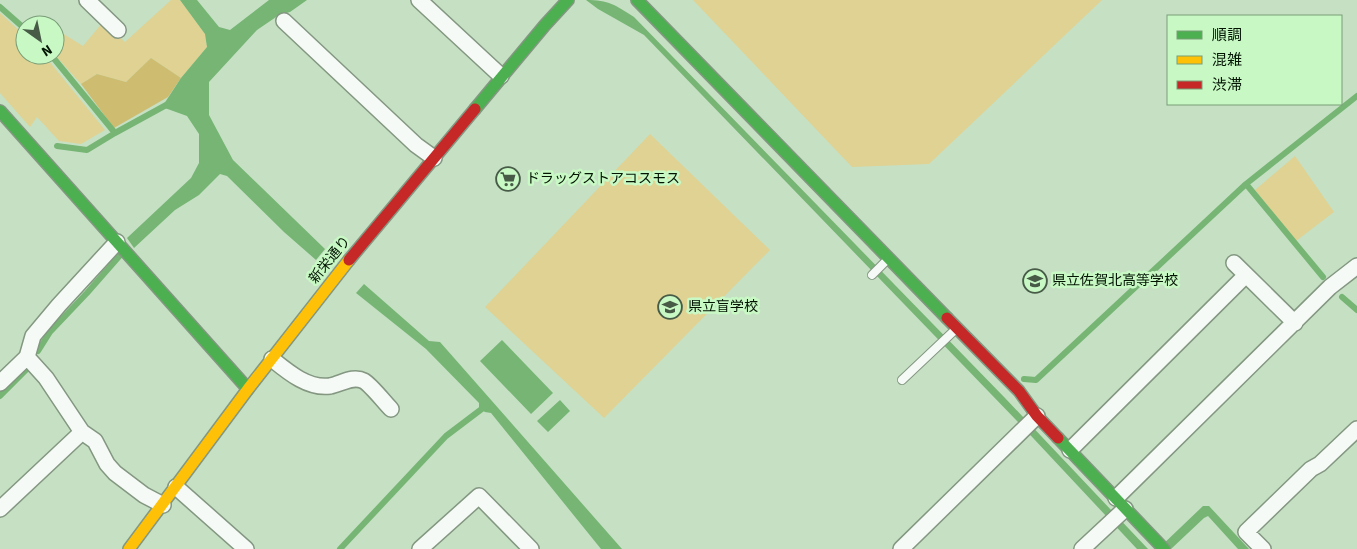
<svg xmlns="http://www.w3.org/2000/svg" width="1357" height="549" font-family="'Source Sans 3','Noto Sans JP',sans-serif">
<rect width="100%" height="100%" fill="#c6e0c4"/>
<path fill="#dfd292" d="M 171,0 L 180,0 L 205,34 L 207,47 L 181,78 L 151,58 L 126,82 L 97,74 L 81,84 L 55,55 L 55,32 L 57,30 L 83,46 L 103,22 L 125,42 Z
M 693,0 L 1102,0 L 929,164 L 852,167 Z
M 0,13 L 25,36 L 25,55 L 44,55 L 105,130 L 81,144 L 59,141 L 37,117 L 30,127 L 0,93 Z
M 650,134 L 770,250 L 604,418 L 485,307 Z
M 1295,156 L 1334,212 L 1296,241 L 1255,190 Z"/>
<path fill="#cebd70" d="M 151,58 L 181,78 L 168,97 L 114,128 L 81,84 L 97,74 L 126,82 Z"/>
<path fill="#76b574" d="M 180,0 L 197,0 L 219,27 L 230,30 L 269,0 L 307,0 L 290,12 L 279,15 L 257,30 L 209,82 L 209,115 L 233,160 L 325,249 L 316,260 L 284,232 L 227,176 L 220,174 L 199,195 L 175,210 L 134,248 L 127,238 L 191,178 L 199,163 L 199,134 L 187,116 L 162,107 L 181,78 L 207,47 L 205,34 Z
M 586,0 C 609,0 615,5 634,17 L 1005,398 L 1148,549 L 1137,549 L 1019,423 L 644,35 L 598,9 Z
M 364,284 L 429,341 L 440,342 L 622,549 L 601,549 L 491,413 L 485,412 L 479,408 L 479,403 L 426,349 L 356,293 Z
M 502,340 L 553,393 L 531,414 L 480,361 Z
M 560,400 L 570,411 L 548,432 L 537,421 Z
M 1203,506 L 1209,506 L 1249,549 L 1238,549 L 1208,516 L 1204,518 L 1171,549 L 1158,549 Z"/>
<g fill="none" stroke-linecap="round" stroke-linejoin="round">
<path stroke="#76b574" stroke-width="6" d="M 0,7 L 25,29
M 51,55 L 115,133 L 168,104
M 57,146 L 87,150 L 115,133
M 1246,184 L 1323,277
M 1342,297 L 1357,310
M 38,351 L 50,332 L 87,293 L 123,252
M 1024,379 L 1036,380 L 1246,184 L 1357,96
M 0,396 L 27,369
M 340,549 L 446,436 L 487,405"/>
<g stroke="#839781" stroke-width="10">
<path id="lane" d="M 872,275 L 888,259
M 902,380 L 956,329"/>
</g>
<g stroke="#839781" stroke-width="18">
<path id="street" d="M 87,0 L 118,30
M 419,0 L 501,76
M 284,21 L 416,145 L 434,158
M 1234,263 L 1295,323
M 27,357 L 46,378 L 82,432 L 95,441 L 107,464 L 115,473 L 144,495 L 163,505
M 272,359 C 288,372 308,389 330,386 C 341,384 353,375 364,381 C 372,386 384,402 391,409
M 0,383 L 27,357 L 33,336 L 59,305 L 117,242
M 1070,450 L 1246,275
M 176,487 L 246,549
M 1116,498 L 1330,287 L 1357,266
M 0,509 L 82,432
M 420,549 L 479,496 L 531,549
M 901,549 L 1037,416
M 1082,549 L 1125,509
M 1263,549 L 1246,532 L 1311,469 L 1320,464 L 1357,429"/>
</g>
<g stroke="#839781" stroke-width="14">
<path id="fast" d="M 637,0 L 947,318
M 475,109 L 545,25 L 568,0
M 0,111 L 248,389
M 1058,438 L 1164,549"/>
</g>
<g stroke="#839781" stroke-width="14">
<path id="slow" d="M 129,549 L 248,389 L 349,260"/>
</g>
<g stroke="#839781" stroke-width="14">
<path id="jam" d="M 349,260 L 475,109
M 947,318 L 1019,391 L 1037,416 L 1058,438"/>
</g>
<use href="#lane" stroke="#f6faf6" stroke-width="8"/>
<use href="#street" stroke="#f6faf6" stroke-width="15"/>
<use href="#fast" stroke="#4caf50" stroke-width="11"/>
<use href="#slow" stroke="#ffc107" stroke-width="11"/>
<use href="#jam" stroke="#c62828" stroke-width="11"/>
</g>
<defs>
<g id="supermarket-ring" transform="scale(1.25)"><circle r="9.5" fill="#c8f9c4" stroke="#475b47" stroke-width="1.5"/><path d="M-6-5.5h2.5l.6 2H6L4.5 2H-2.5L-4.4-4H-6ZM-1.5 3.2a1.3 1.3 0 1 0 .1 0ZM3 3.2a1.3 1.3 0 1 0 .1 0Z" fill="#475b47"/></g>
<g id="school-ring" transform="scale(1.25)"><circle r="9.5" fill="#c8f9c4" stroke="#475b47" stroke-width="1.5"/><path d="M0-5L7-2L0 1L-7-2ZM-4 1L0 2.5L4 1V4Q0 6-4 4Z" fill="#475b47"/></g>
</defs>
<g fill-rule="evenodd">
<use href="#supermarket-ring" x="508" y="179"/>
<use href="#school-ring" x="1035" y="281"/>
<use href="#school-ring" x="670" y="307"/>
</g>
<g text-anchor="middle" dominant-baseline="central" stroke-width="5" stroke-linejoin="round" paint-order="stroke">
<g font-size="14" fill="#031403" stroke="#c8f9c4" text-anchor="start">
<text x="526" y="179">ドラッグストアコスモス</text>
<text x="1052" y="281">県立佐賀北高等学校</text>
<text x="688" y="307">県立盲学校</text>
</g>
<g font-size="14" fill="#031403" stroke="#c8f9c4">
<text transform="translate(330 260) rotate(-51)">新栄通り</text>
</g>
</g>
<rect x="1167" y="15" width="175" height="90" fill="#c8f9c4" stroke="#799d77"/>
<rect x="1177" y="31" width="25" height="8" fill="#4caf50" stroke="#799d77"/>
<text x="1212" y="40" font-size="15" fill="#031403">順調</text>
<rect x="1177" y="56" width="25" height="8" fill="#ffc107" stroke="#799d77"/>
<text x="1212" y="65" font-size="15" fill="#031403">混雑</text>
<rect x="1177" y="81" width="25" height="8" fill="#c62828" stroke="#799d77"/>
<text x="1212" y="90" font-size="15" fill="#031403">渋滞</text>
<g transform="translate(40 40) rotate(147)"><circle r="24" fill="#c8f9c4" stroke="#799d77"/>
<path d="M0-4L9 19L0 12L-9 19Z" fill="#475b47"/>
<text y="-8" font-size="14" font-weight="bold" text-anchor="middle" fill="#031403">N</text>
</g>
</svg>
